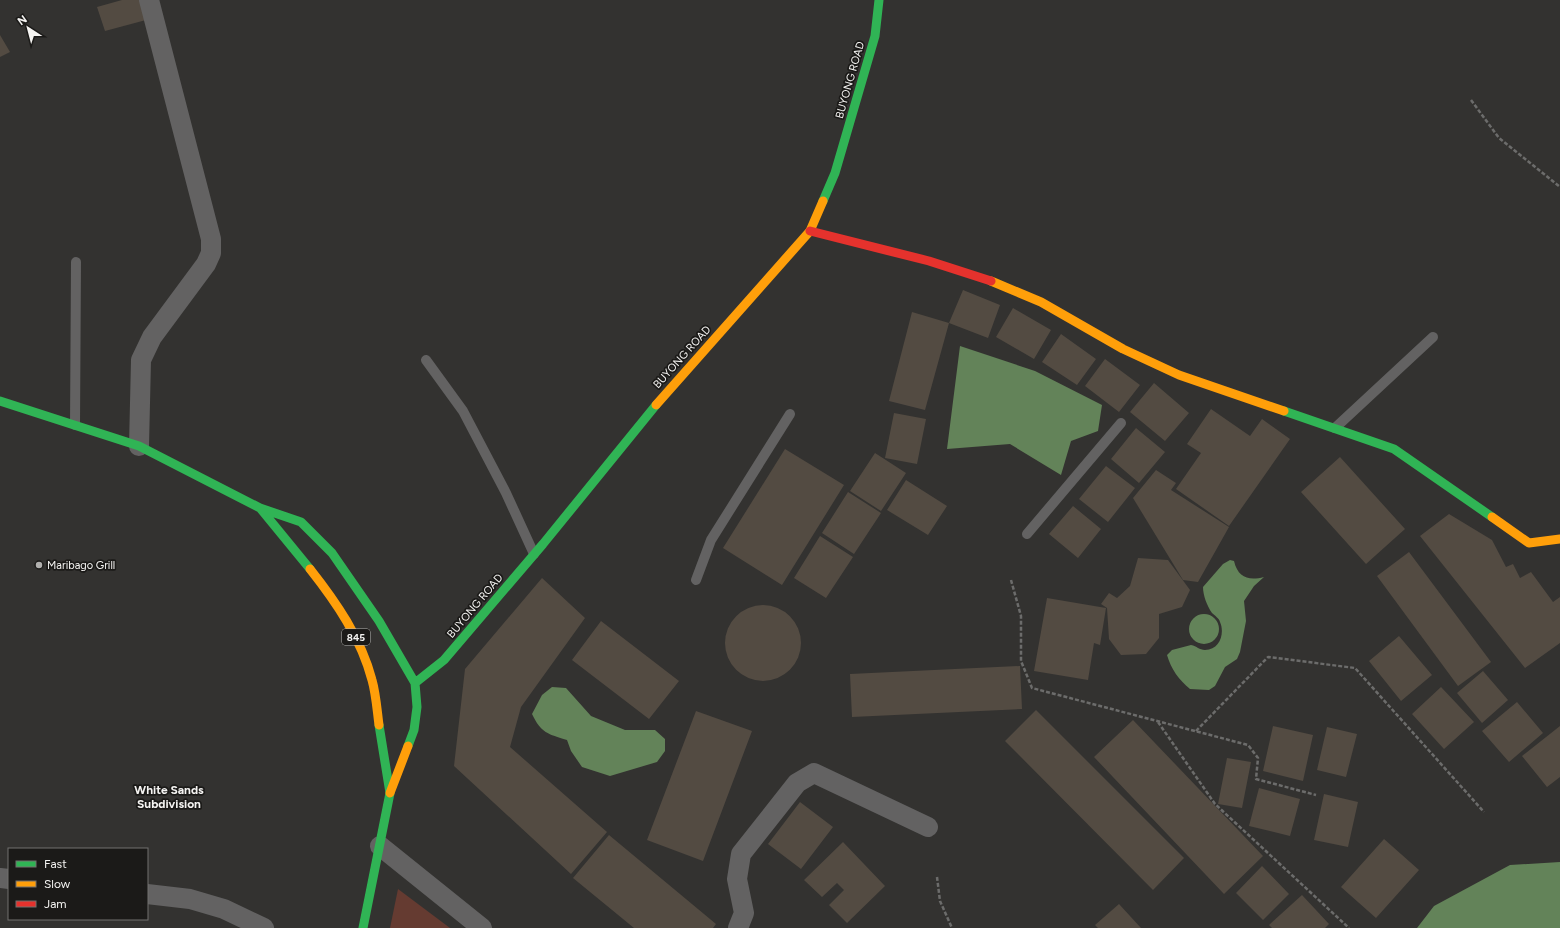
<svg xmlns="http://www.w3.org/2000/svg" width="1560" height="928" font-family="Figtree,sans-serif">
<rect width="100%" height="100%" fill="#333230"/>
<path fill="#653b31" d="M 398,889 L 450,928 L 390,928 Z"/>
<path fill="#638359" d="M 960,346 L 1035,371 L 1102,405 L 1098,431 L 1071,441 L 1061,475 L 1010,444 L 947,449 Z
M 1230,560 L 1234,561 C 1238,578 1249,581 1264,577 L 1254,586 L 1244,601 L 1246,621 L 1240,652 L 1237,659 L 1225,667 L 1215,686 L 1209,690 L 1190,689 C 1179,680 1171,669 1167,655 L 1172,650 L 1191,645 C 1197,646 1199,650 1205,650 C 1220,650 1225,633 1220,622 C 1219,618 1215,616 1212,613 C 1207,606 1203,595 1203,587 L 1223,564 Z
M1189 629a15 15 0 1 1 30 0a15 15 0 1 1-30 0Z
M 552,687 L 566,688 L 591,716 L 625,730 L 655,730 L 665,739 L 665,751 L 657,762 L 610,776 L 582,767 L 571,751 L 567,740 C 548,734 541,733 532,714 L 542,695 Z
M 1560,862 L 1560,928 L 1417,928 L 1434,906 L 1510,865 Z"/>
<path fill="#534b42" d="M 122,0 L 140,0 L 146,20 L 105,31 L 97,7 Z
M 0,35 L 10,52 L 0,57 Z
M 963,290 L 1000,305 L 988,338 L 949,323 Z
M 1013,308 L 1051,330 L 1034,359 L 996,337 Z
M 912,312 L 949,323 L 925,410 L 889,401 Z
M 1061,334 L 1096,359 L 1077,385 L 1042,362 Z
M 1105,359 L 1140,385 L 1119,412 L 1085,386 Z
M 1154,383 L 1189,413 L 1165,441 L 1130,412 Z
M 1211,409 L 1250,436 L 1262,419 L 1290,439 L 1229,526 L 1176,489 L 1201,453 L 1187,444 Z
M 894,413 L 926,419 L 917,464 L 885,458 Z
M 1136,428 L 1165,452 L 1139,483 L 1111,459 Z
M 785,449 L 844,485 L 782,585 L 723,548 Z
M 875,453 L 906,473 L 881,511 L 850,491 Z
M 1340,457 L 1405,529 L 1366,564 L 1301,492 Z
M 1106,466 L 1135,488 L 1108,522 L 1079,499 Z
M 1156,470 L 1176,483 L 1171,490 L 1229,527 L 1198,582 L 1183,580 L 1133,498 Z
M 906,480 L 947,506 L 928,535 L 887,510 Z
M 848,492 L 881,513 L 854,554 L 822,533 Z
M 1073,506 L 1101,529 L 1078,558 L 1049,534 Z
M 1449,514 L 1492,540 L 1506,567 L 1513,564 L 1520,578 L 1531,572 L 1553,602 L 1560,597 L 1560,643 L 1525,668 L 1420,536 Z
M 820,536 L 853,557 L 826,598 L 794,578 Z
M 1409,552 L 1491,662 L 1458,686 L 1377,576 Z
M 1138,558 L 1168,560 L 1190,590 L 1182,607 L 1159,614 L 1159,638 L 1146,654 L 1121,655 L 1109,639 L 1107,608 L 1101,604 L 1109,593 L 1117,598 L 1130,586 Z
M 542,578 L 585,618 L 521,707 L 510,747 L 607,832 L 571,874 L 454,766 L 465,669 Z
M 1047,598 L 1106,608 L 1100,645 L 1094,643 L 1088,680 L 1034,671 Z
M725 643a38 38 0 1 1 76 0a38 38 0 1 1-76 0Z
M 601,621 L 679,681 L 649,719 L 572,660 Z
M 1399,636 L 1432,675 L 1401,701 L 1369,661 Z
M 1020,666 L 1022,709 L 852,717 L 850,674 Z
M 1483,671 L 1508,700 L 1482,723 L 1457,693 Z
M 1441,687 L 1474,722 L 1444,749 L 1412,714 Z
M 1517,702 L 1543,733 L 1509,762 L 1482,731 Z
M 1036,710 L 1184,858 L 1153,890 L 1005,741 Z
M 696,711 L 752,731 L 703,861 L 647,840 Z
M 1133,720 L 1263,856 L 1224,894 L 1094,757 Z
M 1273,726 L 1313,735 L 1303,781 L 1263,771 Z
M 1560,726 L 1560,777 L 1547,787 L 1522,756 Z
M 1327,727 L 1357,734 L 1346,777 L 1317,770 Z
M 1227,758 L 1251,762 L 1242,808 L 1218,804 Z
M 1259,788 L 1300,799 L 1290,836 L 1249,826 Z
M 1324,794 L 1358,802 L 1348,847 L 1314,840 Z
M 800,802 L 833,827 L 801,869 L 768,844 Z
M 609,835 L 716,924 L 713,928 L 634,928 L 573,878 Z
M 1384,839 L 1419,870 L 1376,918 L 1341,887 Z
M 843,842 L 885,886 L 847,923 L 829,905 L 844,890 L 837,883 L 822,897 L 804,880 Z
M 1262,866 L 1289,894 L 1263,920 L 1236,893 Z
M 1302,895 L 1329,924 L 1325,928 L 1272,928 L 1269,925 Z
M 1119,904 L 1141,928 L 1098,928 L 1095,925 Z"/>
<g fill="none" stroke-linecap="round" stroke-linejoin="round">
<path stroke="#6c6c6b" stroke-width="2.5" stroke-dasharray="4 2" stroke-linecap="butt" d="M 1471,100 L 1499,138 L 1560,187
M 1011,580 L 1021,616 L 1021,661 L 1032,688 L 1248,745 L 1258,758 L 1256,779 L 1316,795
M 1158,722 L 1215,804 L 1349,928
M 1196,731 L 1268,657 L 1355,668 L 1484,812
M 937,877 L 940,901 L 952,928"/>
<path stroke="#636262" stroke-width="10" d="M 426,360 L 463,411 L 506,493 L 534,554
M 75,425 L 76,262
M 1335,428 L 1433,337
M 1027,534 L 1121,423
M 696,580 L 711,540 L 790,414"/>
<path stroke="#636262" stroke-width="20" d="M 139,446 L 141,360 L 152,337 L 206,264 L 211,253 L 211,239 L 149,0
M 380,846 L 482,928
M 0,878 L 9,879
M 147,894 L 190,899 L 224,909 L 264,928
M 738,928 L 744,913 L 737,879 L 741,854 L 797,783 L 814,773 L 928,827"/>
<path stroke="#30b455" stroke-width="9" d="M 823,201 L 835,173 L 875,36 L 879,0
M 0,401 L 139,446 L 260,508 L 310,569
M 1284,411 L 1394,449 L 1492,517
M 260,508 L 301,522 L 332,553 L 379,621 L 415,683 L 417,707 L 414,730 L 408,746
M 415,683 L 444,660 L 543,544 L 656,405
M 363,928 L 390,793 L 379,725"/>
<path stroke="#ff9f0a" stroke-width="9" d="M 991,281 L 1041,302 L 1123,349 L 1179,375 L 1284,411
M 656,405 L 810,231 L 823,201
M 1492,517 L 1529,543 L 1560,539
M 310,569 C 336,602 361,638 372,680 C 376,694 377,710 379,725
M 390,793 L 408,746"/>
<path stroke="#e5322d" stroke-width="9" d="M 810,231 L 929,261 L 991,281"/>
</g>
<circle fill="#b1b0ae" stroke="#1b1a18" stroke-width="1.5" cx="39" cy="565" r="4"/>
<g text-anchor="middle" dominant-baseline="central" stroke-width="3.5" stroke-linejoin="round" paint-order="stroke">
<rect fill="#1b1a18" stroke="#b4b3b1" stroke-width="1" x="342" y="629" width="28" height="16" rx="3"/>
<g font-size="10" font-weight="bold" fill="#f5f4f2">
<text x="356" y="637">845</text>
</g>
<g font-size="11" fill="#f5f4f2" stroke="#1b1a18">
<text transform="translate(850 80) rotate(-74)">BUYONG ROAD</text>
<text transform="translate(682 357) rotate(-48)">BUYONG ROAD</text>
<text transform="translate(475 606) rotate(-50)">BUYONG ROAD</text>
</g>
<g font-size="11" fill="#f5f4f2" stroke="#1b1a18" text-anchor="start">
<text x="47" y="565">Maribago Grill</text>
</g>
<g font-size="12" font-weight="bold" fill="#f5f4f2" stroke="#1b1a18">
<text x="169" y="790">White Sands<tspan x="169" dy="14">Subdivision</tspan></text>
</g>
</g>
<rect x="8" y="848" width="140" height="72" fill="#1b1a18" stroke="#72716f"/>
<rect x="16" y="861" width="20" height="6" fill="#30b455" stroke="#72716f"/>
<text x="44" y="868" font-size="12" fill="#f5f4f2">Fast</text>
<rect x="16" y="881" width="20" height="6" fill="#ff9f0a" stroke="#72716f"/>
<text x="44" y="888" font-size="12" fill="#f5f4f2">Slow</text>
<rect x="16" y="901" width="20" height="6" fill="#e5322d" stroke="#72716f"/>
<text x="44" y="908" font-size="12" fill="#f5f4f2">Jam</text>
<g transform="translate(28 28) rotate(324)" stroke="#1b1a18" stroke-width="3" paint-order="stroke">
<path d="M0-3L7 15L0 10L-7 15Z" fill="#f5f4f2"/>
<text y="-6" font-size="11" font-weight="bold" text-anchor="middle" fill="#f5f4f2">N</text>
</g>
</svg>
